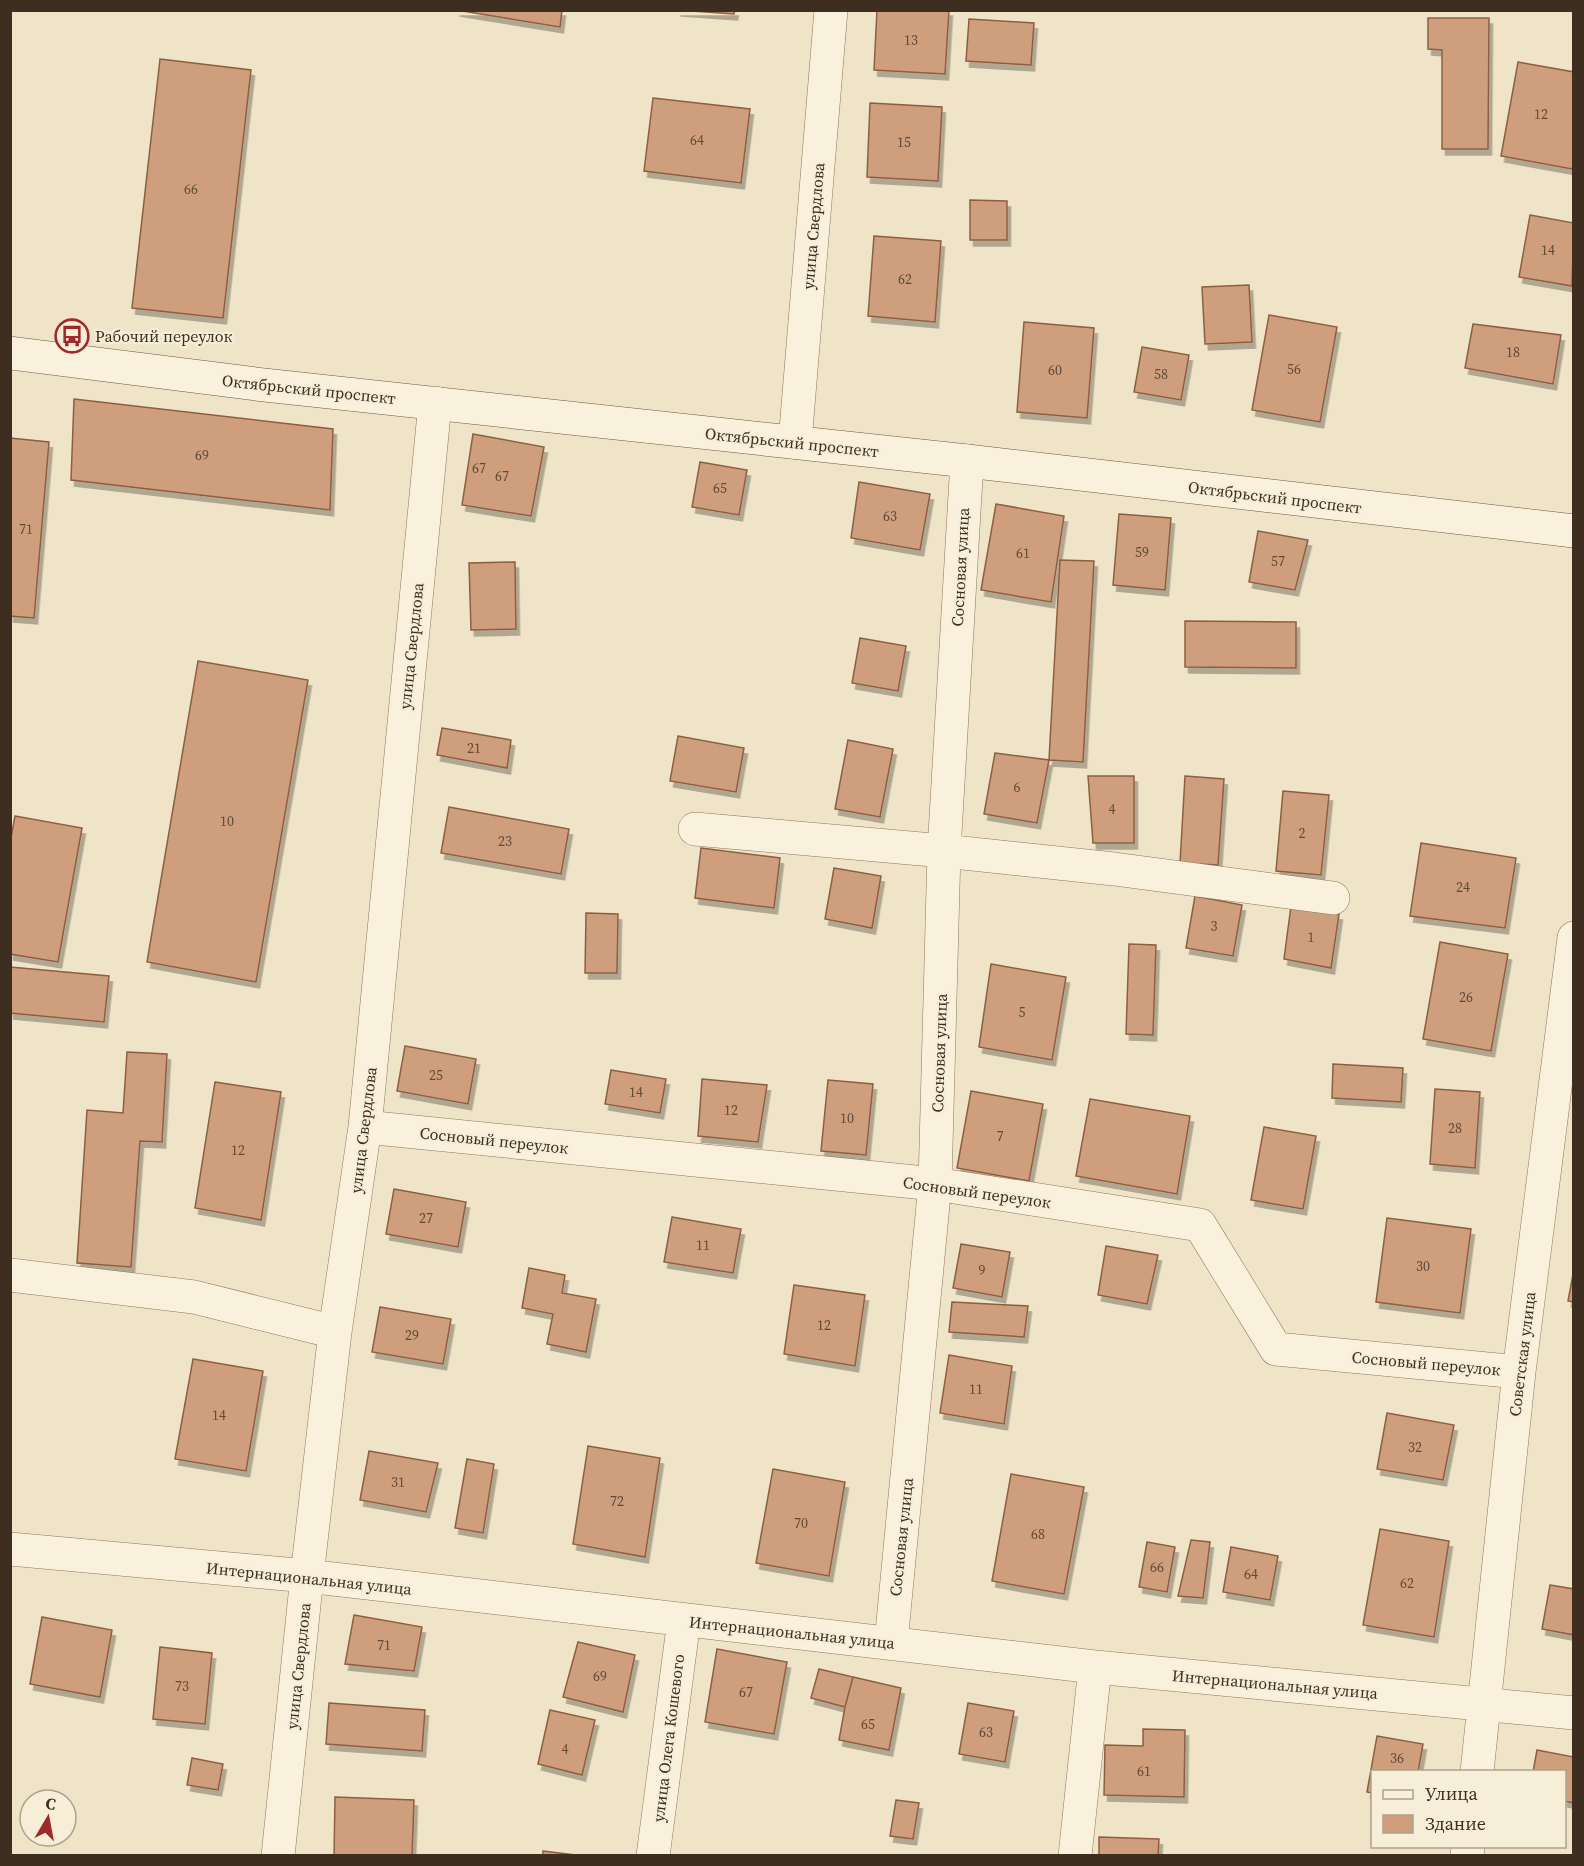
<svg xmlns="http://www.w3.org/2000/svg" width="1584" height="1866" font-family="'Source Serif 4',serif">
<defs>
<filter id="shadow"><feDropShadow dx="3.5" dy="6" stdDeviation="0" flood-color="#0004"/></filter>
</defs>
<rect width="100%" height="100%" fill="#f0e4c8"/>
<path fill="#cf9f7d" stroke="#8d5f41" stroke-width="1.5" filter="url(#shadow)" d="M 456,10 L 562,10 L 560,27 Z
M 677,10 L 735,10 L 734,14 Z
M 877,10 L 949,10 L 945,74 L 874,70 Z
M 1428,18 L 1489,18 L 1488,149 L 1442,149 L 1442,50 L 1428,49 Z
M 969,19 L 1034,23 L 1031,65 L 966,61 Z
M 160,59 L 251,70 L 223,318 L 132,308 Z
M 1518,62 L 1574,72 L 1574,160 L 1572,169 L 1501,156 Z
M 653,98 L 750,109 L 741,183 L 644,171 Z
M 870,103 L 942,107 L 938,181 L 867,177 Z
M 970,200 L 1007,201 L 1007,240 L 970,240 Z
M 1530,215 L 1574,223 L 1572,286 L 1519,277 Z
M 874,236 L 941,241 L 935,322 L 868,316 Z
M 1249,285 L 1252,342 L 1205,344 L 1202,287 Z
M 1269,315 L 1337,327 L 1320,422 L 1252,410 Z
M 1024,322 L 1094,328 L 1087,418 L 1017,412 Z
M 1473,324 L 1561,335 L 1553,384 L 1465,368 Z
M 1142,347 L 1189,355 L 1181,400 L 1134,392 Z
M 74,399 L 333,429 L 330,510 L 71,480 Z
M 473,434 L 544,447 L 531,516 L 462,505 Z
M 10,438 L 49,442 L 34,618 L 10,616 Z
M 700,462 L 747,470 L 739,515 L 692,507 Z
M 859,482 L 930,494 L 920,550 L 851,538 Z
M 996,504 L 1064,516 L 1051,602 L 981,590 Z
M 1119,514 L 1171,518 L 1165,590 L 1113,585 Z
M 1258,531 L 1308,540 L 1295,590 L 1249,582 Z
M 1060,560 L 1094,561 L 1083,762 L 1049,760 Z
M 515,562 L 516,629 L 471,630 L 469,563 Z
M 1185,621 L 1296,622 L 1296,668 L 1185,667 Z
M 860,638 L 906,646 L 898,691 L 852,683 Z
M 198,661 L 308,680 L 256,982 L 147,962 Z
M 442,728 L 511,740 L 507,768 L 437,755 Z
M 678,736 L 744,748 L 736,792 L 670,781 Z
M 848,740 L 893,749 L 880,817 L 835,809 Z
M 995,753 L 1049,760 L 1037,823 L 984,814 Z
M 1088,776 L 1134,776 L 1134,843 L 1093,843 Z
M 1185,776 L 1224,779 L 1218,865 L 1180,863 Z
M 1283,791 L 1329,795 L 1321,875 L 1276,871 Z
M 449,807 L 569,829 L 561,874 L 441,853 Z
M 15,816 L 82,828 L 58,962 L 10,954 L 10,843 Z
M 1421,843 L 1516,858 L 1505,928 L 1410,916 Z
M 701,848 L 780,858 L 774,908 L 695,898 Z
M 834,868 L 881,876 L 872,928 L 825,919 Z
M 1195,896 L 1242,905 L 1233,956 L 1186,948 Z
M 1291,906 L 1339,914 L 1331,968 L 1284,959 Z
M 586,913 L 618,914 L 617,973 L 585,973 Z
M 1440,942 L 1508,954 L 1491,1051 L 1423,1039 Z
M 1129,944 L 1156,945 L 1153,1035 L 1126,1034 Z
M 991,964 L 1066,977 L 1052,1060 L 979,1047 Z
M 10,967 L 109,976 L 104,1022 L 10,1013 Z
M 405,1046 L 476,1059 L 468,1104 L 397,1091 Z
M 127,1052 L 167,1054 L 162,1142 L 140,1141 L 131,1267 L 77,1263 L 87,1110 L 123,1113 Z
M 1333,1064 L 1403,1068 L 1401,1102 L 1332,1098 Z
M 611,1070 L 666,1079 L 660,1113 L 605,1104 Z
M 702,1079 L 767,1085 L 758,1142 L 698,1136 Z
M 828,1080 L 873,1084 L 866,1155 L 821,1151 Z
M 215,1082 L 281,1092 L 261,1220 L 195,1208 Z
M 1435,1089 L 1480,1092 L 1475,1168 L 1430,1164 Z
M 971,1091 L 1043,1104 L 1029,1181 L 957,1168 Z
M 1090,1099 L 1190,1116 L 1177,1194 L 1076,1176 Z
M 1264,1127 L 1316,1136 L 1303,1209 L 1251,1200 Z
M 394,1189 L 466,1202 L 458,1247 L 386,1234 Z
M 672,1217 L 741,1229 L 733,1273 L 664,1262 Z
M 1387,1218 L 1471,1229 L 1460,1313 L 1376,1302 Z
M 961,1244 L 1010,1252 L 1002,1297 L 953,1288 Z
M 1106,1246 L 1158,1255 L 1147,1304 L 1098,1295 Z
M 529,1268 L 565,1275 L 562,1293 L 596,1299 L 586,1352 L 547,1344 L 553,1314 L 522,1308 Z
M 1574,1269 L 1574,1302 L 1568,1301 Z
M 794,1285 L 865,1295 L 855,1366 L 784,1354 Z
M 952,1302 L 1028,1306 L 1024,1337 L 949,1332 Z
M 380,1307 L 451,1319 L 443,1364 L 372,1352 Z
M 949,1355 L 1012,1366 L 1004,1424 L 940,1413 Z
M 193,1359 L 263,1371 L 246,1471 L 175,1459 Z
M 1387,1413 L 1454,1425 L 1443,1480 L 1377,1469 Z
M 588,1446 L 660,1458 L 645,1557 L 573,1544 Z
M 369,1451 L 438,1463 L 426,1512 L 360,1500 Z
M 467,1459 L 494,1464 L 483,1533 L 455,1528 Z
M 773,1469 L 845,1482 L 829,1576 L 756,1563 Z
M 1011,1474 L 1084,1487 L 1064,1594 L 992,1581 Z
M 1380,1529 L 1449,1541 L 1434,1637 L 1363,1625 Z
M 1191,1540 L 1210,1542 L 1203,1598 L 1178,1596 Z
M 1147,1542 L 1175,1547 L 1167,1592 L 1139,1587 Z
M 1231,1547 L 1278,1556 L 1270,1600 L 1223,1592 Z
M 1550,1585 L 1574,1589 L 1574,1635 L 1542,1629 Z
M 354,1615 L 422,1627 L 414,1671 L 345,1664 Z
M 42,1617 L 112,1630 L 100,1697 L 30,1684 Z
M 578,1642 L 635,1655 L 623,1712 L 563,1697 Z
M 160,1647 L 212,1653 L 205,1724 L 153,1719 Z
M 717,1649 L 787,1662 L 774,1734 L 705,1722 Z
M 819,1669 L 853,1677 L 845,1707 L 811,1698 Z
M 853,1677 L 901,1688 L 889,1750 L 839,1740 L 845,1707 Z
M 329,1703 L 425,1710 L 422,1751 L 326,1744 Z
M 968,1703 L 1014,1711 L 1005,1762 L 959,1754 Z
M 550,1710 L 595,1720 L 582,1775 L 538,1764 Z
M 1143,1729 L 1185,1730 L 1184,1797 L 1104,1795 L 1105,1745 L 1143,1746 Z
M 1377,1736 L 1423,1744 L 1418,1772 L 1372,1772 L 1372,1793 L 1367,1792 Z
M 1537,1750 L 1574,1757 L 1574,1803 L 1564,1801 L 1564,1772 L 1533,1772 Z
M 192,1758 L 223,1764 L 218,1790 L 187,1785 Z
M 335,1797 L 414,1800 L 412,1856 L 334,1856 Z
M 896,1800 L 919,1803 L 913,1839 L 890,1836 Z
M 1099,1837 L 1159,1839 L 1158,1856 L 1099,1856 Z
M 543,1851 L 584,1856 L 543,1856 Z"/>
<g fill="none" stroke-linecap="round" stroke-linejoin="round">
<g stroke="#8d765c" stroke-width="34">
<path id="street" d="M 795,442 L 831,10
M 695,829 L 944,851 L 1114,869 L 1333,898
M 365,1127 L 935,1184 L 1200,1225 L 1276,1349 L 1519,1372
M 10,1275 L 194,1297 L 335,1332
M 10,1549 L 307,1576 L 1095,1667 L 1574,1713
M 891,1643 L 935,1184 L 944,851 L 967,461
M 1477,1772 L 1519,1372 L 1574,938
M 278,1856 L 307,1576 L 335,1332 L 365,1127 L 435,403
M 653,1856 L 684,1620
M 1075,1856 L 1095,1667
M 1467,1856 L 1468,1846"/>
</g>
<g stroke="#6f573f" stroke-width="34">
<path id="secondary" d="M 10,353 L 256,384 L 967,461 L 1574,531"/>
</g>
<use href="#street" stroke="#faf1dc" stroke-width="33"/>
<use href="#secondary" stroke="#faf1dc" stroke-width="33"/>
</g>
<defs>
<g id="bus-ring" transform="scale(1.725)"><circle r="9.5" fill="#f7eed8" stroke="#9e2a2b" stroke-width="1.5"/><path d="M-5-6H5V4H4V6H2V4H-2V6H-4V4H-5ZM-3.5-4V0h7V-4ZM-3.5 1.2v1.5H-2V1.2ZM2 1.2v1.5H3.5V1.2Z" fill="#9e2a2b"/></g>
</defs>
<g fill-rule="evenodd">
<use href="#bus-ring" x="72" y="336"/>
</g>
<g text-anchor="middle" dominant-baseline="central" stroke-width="4.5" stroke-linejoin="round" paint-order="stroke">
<g font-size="14" fill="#624a37">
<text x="911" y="40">13</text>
<text x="1541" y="114">12</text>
<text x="697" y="140">64</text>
<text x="904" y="142">15</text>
<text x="191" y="189">66</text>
<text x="1548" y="250">14</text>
<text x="905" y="279">62</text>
<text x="1513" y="352">18</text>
<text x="1294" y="369">56</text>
<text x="1055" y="370">60</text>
<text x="1161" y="374">58</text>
<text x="202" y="455">69</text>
<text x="479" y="468">67</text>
<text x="502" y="476">67</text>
<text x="720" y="488">65</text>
<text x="890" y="516">63</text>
<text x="26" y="529">71</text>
<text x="1142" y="552">59</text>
<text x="1023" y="553">61</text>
<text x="1278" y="561">57</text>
<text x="474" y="748">21</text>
<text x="1017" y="787">6</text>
<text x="1112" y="809">4</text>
<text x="227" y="821">10</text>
<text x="1302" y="833">2</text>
<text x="505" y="841">23</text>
<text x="1463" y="887">24</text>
<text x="1214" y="926">3</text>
<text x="1311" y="937">1</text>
<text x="1466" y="997">26</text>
<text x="1022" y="1012">5</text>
<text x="436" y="1075">25</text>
<text x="636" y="1092">14</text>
<text x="731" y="1110">12</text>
<text x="847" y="1118">10</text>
<text x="1455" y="1128">28</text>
<text x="1000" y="1136">7</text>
<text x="238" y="1150">12</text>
<text x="426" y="1218">27</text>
<text x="703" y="1245">11</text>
<text x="1423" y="1266">30</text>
<text x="982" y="1270">9</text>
<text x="824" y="1325">12</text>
<text x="412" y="1335">29</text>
<text x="976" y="1389">11</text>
<text x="219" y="1415">14</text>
<text x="1415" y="1447">32</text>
<text x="398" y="1482">31</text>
<text x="617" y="1501">72</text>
<text x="801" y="1523">70</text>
<text x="1038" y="1534">68</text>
<text x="1157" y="1567">66</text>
<text x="1251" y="1574">64</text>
<text x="1407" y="1583">62</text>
<text x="384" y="1645">71</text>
<text x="600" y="1676">69</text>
<text x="182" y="1686">73</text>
<text x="746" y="1692">67</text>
<text x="868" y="1724">65</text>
<text x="986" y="1732">63</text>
<text x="565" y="1749">4</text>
<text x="1397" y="1758">36</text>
<text x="1144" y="1771">61</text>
</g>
<g font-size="16" fill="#3d2e20" stroke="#f7eed8">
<text transform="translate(813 226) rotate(-85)">улица Свердлова</text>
<text transform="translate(309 389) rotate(6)">Октябрьский проспект</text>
<text transform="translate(792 442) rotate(6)">Октябрьский проспект</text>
<text transform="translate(1275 497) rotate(7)">Октябрьский проспект</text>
<text transform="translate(960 567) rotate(-87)">Сосновая улица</text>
<text transform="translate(411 646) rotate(-84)">улица Свердлова</text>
<text transform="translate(939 1053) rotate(-88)">Сосновая улица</text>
<text transform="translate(363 1130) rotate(-83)">улица Свердлова</text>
<text transform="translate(494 1140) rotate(6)">Сосновый переулок</text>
<text transform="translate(977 1192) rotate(8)">Сосновый переулок</text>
<text transform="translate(1522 1354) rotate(-83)">Советская улица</text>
<text transform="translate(1426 1363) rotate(5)">Сосновый переулок</text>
<text transform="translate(901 1537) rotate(-84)">Сосновая улица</text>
<text transform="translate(309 1578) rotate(6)">Интернациональная улица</text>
<text transform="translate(792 1632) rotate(6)">Интернациональная улица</text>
<text transform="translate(298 1666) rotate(-84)">улица Свердлова</text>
<text transform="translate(1275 1684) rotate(5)">Интернациональная улица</text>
<text transform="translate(668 1738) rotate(-83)">улица Олега Кошевого</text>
</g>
<g font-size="16" fill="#3d2e20" stroke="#f7eed8" text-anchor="start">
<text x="95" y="336">Рабочий переулок</text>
</g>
</g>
<rect width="1584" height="1866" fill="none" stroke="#3d2e20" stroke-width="24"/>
<rect x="1371" y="1770" width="195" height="78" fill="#f7eed8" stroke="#ada18e" stroke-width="1.5"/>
<rect x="1383" y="1790" width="30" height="9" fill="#faf1dc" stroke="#ada18e" stroke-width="1.5"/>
<text x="1425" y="1800" font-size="18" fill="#3d2e20">Улица</text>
<rect x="1383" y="1815" width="30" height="18" fill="#cf9f7d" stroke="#ada18e" stroke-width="1.5"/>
<text x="1425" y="1830" font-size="18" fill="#3d2e20">Здание</text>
<g transform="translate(48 1818) rotate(10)"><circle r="28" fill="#f7eed8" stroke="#ada18e" stroke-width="1.5"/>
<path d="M0-4.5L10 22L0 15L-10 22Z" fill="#9e2a2b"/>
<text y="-9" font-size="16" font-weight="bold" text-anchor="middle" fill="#3d2e20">С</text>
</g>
</svg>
